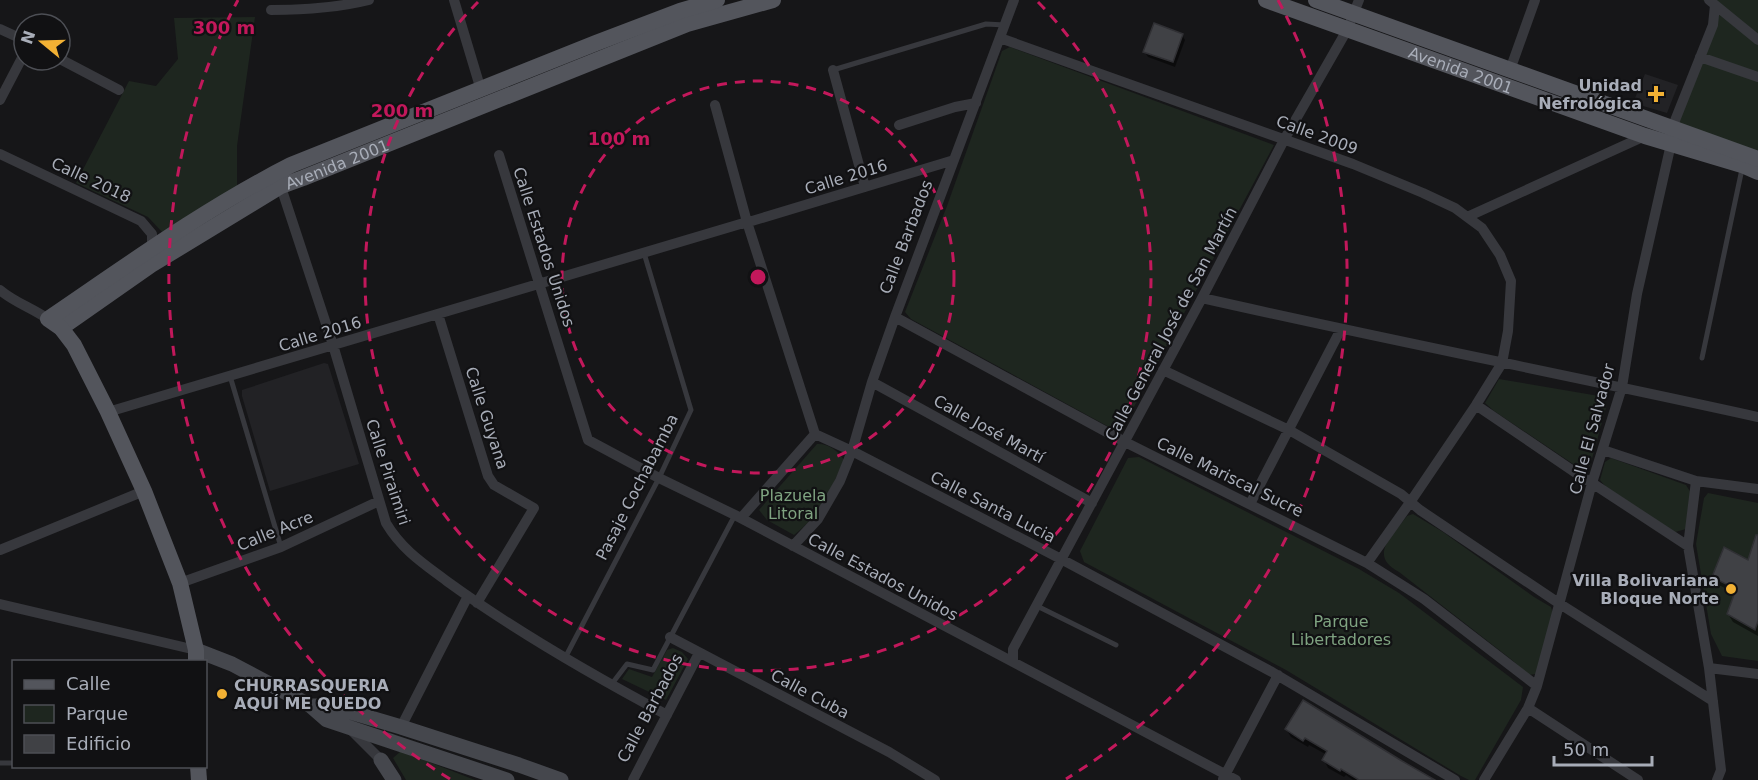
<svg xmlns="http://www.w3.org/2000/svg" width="1758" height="780" font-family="'DejaVu Sans',sans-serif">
<rect width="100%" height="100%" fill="#161618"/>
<path fill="#222225" d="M 1645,74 L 1678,85 L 1667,113 L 1633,103 Z
M 324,363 L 328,364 L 359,464 L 270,491 L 242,396 L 242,390 Z"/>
<path fill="#1e261f" d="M 1702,0 L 1758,0 L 1758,162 L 1672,128 L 1715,5 Z
M 255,17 L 237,146 L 237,187 L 163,233 L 148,217 L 76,183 L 129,81 L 156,86 L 178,59 L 174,18 Z
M 1010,47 L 1274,145 L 1120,433 L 911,319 L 905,312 L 947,206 L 1002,51 Z
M 1499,379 L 1599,396 L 1607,404 L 1590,466 L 1582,470 L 1494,411 L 1485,403 Z
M 817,444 C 827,443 839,451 844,460 C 832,488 819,516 794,535 L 767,520 L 759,510 Z
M 1139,457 L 1359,569 L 1399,593 L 1523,687 L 1521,700 L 1475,780 L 1469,780 L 1461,776 L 1286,670 L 1084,562 L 1080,551 L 1128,458 Z
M 1611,458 L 1686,485 L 1691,493 L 1686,529 L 1675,532 L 1606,487 L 1600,480 L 1605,462 Z
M 1708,493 L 1758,503 L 1758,661 L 1722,656 L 1711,634 L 1696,544 L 1704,498 Z
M 1413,514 L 1443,532 L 1534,597 L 1551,607 L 1553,614 L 1536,674 L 1528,675 L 1512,660 L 1399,572 C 1368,556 1392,536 1407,516 Z
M 673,648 L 682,652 L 688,659 L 666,700 L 622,679 L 629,669 L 652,677 L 667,650 Z
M 401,751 L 475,780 L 406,780 L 393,758 Z"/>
<path fill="#0007" d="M 1182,35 L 1185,40 L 1175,67 L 1148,57 L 1145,52 Z
M 1758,550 L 1758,636 L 1733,622 L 1728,614 L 1736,594 L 1719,585 L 1714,577 L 1749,562 Z
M 1286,729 L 1433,780 L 1353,780 L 1346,775 L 1344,777 L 1328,768 L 1324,760 L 1327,755 L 1309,745 L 1308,747 L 1291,737 Z"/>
<path fill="#404145" stroke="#303034" stroke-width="1.5" d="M 1154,23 L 1183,34 L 1173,62 L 1143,52 Z
M 1756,535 L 1758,535 L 1758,621 L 1755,630 L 1727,614 L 1736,589 L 1712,577 L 1724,547 L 1748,560 Z
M 1303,700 L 1402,761 L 1435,780 L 1359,780 L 1341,769 L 1340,771 L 1322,760 L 1327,751 L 1305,738 L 1303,741 L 1285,729 Z"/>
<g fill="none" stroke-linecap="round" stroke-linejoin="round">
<path stroke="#37383d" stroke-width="5" d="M 833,70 L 986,24 L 1005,25
M 1702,358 L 1742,169
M 230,376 L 281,547
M 1037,606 L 1116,645
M 565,658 L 659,478 L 691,410 L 644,253
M 611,685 L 627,664 L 653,670 L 735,515
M 0,763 L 14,763"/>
<path stroke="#37383d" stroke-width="10" d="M 454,0 L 481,90
M 1709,0 L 1758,40
M 271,10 C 304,10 337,8 369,0
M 0,29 L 24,40
M 1000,38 L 1353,164 L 1423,193 L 1455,208 L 1482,228 L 1500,255 L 1511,281 L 1508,331 L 1502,363 L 1476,405 L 1411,501 L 1367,563
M 1700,57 L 1758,77
M 60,59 L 119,90
M 833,70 L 865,187
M 1510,70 L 1535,0
M 0,100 L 24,54
M 715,105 L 747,222 L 815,434 L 852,451 L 1061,559 L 1272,672 L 1455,780
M 899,125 L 955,107 L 976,103
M 0,154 L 141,221 L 152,234 L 152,252
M 499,155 L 588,440 L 659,478 L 735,515 L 1236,780
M 279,181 L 333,345 L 386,523 C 402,550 424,564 448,582 C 517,632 592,675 667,715
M 1467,217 L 1647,135
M 742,224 L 954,160
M 0,290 C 14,302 32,308 48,319
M 1202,298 C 1387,340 1573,376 1758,417
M 438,314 L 488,476 L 494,485 L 534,508 L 477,603
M 895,317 L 1125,442 L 1367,563 L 1424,599 L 1537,686
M 1163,370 L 1289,430 L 1401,494 L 1420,510 L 1560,604 L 1713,701
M 872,382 L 1092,503
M 1476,405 L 1579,475 L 1592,483 L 1688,546
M 108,412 L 747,222
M 1603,450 L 1696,481 L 1758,489
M 1696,481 L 1688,546 L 1709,668 L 1721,770 L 1717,780
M 1250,504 L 1341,329
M 741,518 L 815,434
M 793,546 L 818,519 L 840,481 L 852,451 L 872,382 L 895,317 L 1014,0
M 0,550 L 144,491
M 180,583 L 281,547 L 379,501
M 0,604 L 196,650
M 670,637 L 889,752 L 935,780
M 1013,662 L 1013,649 L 1202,298 L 1284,140 L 1347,30 L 1359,0
M 1709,668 L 1758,674
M 1528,708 L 1638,780
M 401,727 L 468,596
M 351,730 L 381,760
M 1223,779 L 1278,675
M 633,780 L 699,653
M 1484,780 L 1528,708 L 1537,686 L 1592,483 L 1622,387 L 1637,294 L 1671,144 L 1672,128 L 1713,25 L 1715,5"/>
<path stroke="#45474d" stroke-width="15" d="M 196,650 L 232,664 L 311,706 L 327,720 L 507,780
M 311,706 L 330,706 L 401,727 L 519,765 L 561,780
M 381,760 L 394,780"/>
<g stroke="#53555c" stroke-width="16">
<path id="s1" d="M 1266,0 L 1645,136 L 1742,165 L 1758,172"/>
<path d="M 1316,0 L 1758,159"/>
<path id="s2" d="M 61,328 L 151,265 L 281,186 L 303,178 L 687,24 L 773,0"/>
<path d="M 196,662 L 196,650 L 180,583 L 144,491 L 108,412 L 74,345 L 61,328 L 48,319 C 126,266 206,208 291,165 L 596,43 L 680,11 L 717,0"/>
<path d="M 198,766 L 199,780"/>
</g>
</g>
<g fill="none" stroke="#c2185b" stroke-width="3" stroke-dasharray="10 8">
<circle cx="758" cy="277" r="196"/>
<path d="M1038 2A393 393 0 1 1 478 2"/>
<path d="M450 779A589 589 0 0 1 238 0M1278 0A589 589 0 0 1 1066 779"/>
</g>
<g fill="#f2b134" stroke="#111113" stroke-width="2">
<path d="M1653 85h6v6h6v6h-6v6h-6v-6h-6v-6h6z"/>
<circle cx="1731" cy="589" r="6"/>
<circle cx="222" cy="694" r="6"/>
</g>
<g text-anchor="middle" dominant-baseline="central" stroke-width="4.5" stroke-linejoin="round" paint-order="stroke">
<g font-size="16" fill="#a8adb8" stroke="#111113">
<text stroke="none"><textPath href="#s1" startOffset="207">Avenida 2001</textPath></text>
<text transform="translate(1317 135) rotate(20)">Calle 2009</text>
<text stroke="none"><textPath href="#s2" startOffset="322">Avenida 2001</textPath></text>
<text transform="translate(846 177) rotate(-17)">Calle 2016</text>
<text transform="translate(91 180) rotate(25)">Calle 2018</text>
<text transform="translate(906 237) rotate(-69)">Calle Barbados</text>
<text transform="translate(544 247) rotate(72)">Calle Estados Unidos</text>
<text transform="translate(1171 324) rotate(-62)">Calle General José de San Martín</text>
<text transform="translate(320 334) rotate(-17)">Calle 2016</text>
<text transform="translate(487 418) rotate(72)">Calle Guyana</text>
<text transform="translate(989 429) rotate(29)">Calle José Martí</text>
<text transform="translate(1592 429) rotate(-75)">Calle El Salvador</text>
<text transform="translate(388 472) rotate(72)">Calle Piraimiri</text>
<text transform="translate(1230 477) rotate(26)">Calle Mariscal Sucre</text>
<text transform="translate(637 487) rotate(-63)">Pasaje Cochabamba</text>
<text transform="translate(993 507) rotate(27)">Calle Santa Lucia</text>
<text transform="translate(275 531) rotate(-22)">Calle Acre</text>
<text transform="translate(883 577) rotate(28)">Calle Estados Unidos</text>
<text transform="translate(810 694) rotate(28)">Calle Cuba</text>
<text transform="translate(650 708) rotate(-62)">Calle Barbados</text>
</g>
<g font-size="16" font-weight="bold" fill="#a8adb8" stroke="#111113" text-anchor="end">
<text x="1642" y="85">Unidad<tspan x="1642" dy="18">Nefrológica</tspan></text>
<text x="1719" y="580">Villa Bolivariana<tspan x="1719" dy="18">Bloque Norte</tspan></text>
<text x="234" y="685" text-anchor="start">CHURRASQUERIA<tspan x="234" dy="18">AQUÍ ME QUEDO</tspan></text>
</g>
<g font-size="16" fill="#7fa381" stroke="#111113">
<text x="793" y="495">Plazuela<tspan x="793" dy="18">Litoral</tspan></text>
<text x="1341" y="621">Parque<tspan x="1341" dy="18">Libertadores</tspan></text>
</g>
</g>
<circle cx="758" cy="277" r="9" fill="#c2185b" stroke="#111113" stroke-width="3"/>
<g font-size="18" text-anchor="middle" font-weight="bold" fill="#c2185b" stroke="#111113" stroke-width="4.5" stroke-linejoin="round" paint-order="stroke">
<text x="224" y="34">300 m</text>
<text x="402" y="117">200 m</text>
<text x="619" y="145">100 m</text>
</g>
<rect x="12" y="660" width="195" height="108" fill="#111113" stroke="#4d4f55" stroke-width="1.5"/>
<rect x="24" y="680" width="30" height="9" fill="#53555c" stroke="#4d4f55" stroke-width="1.5"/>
<text x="66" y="690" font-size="18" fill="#a8adb8">Calle</text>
<rect x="24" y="705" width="30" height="18" fill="#1e261f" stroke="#4d4f55" stroke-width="1.5"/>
<text x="66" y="720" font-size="18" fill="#a8adb8">Parque</text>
<rect x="24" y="735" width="30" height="18" fill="#404145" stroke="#4d4f55" stroke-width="1.5"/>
<text x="66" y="750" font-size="18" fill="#a8adb8">Edificio</text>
<g transform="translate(42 42) rotate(289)"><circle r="28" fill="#111113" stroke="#4d4f55" stroke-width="1.5"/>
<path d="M0-4.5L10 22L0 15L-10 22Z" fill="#f2b134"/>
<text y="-9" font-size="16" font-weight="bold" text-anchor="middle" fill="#a8adb8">N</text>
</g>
<path d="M1554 756v9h98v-9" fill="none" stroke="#a8adb8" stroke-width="3"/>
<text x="1563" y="756" font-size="18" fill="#a8adb8" stroke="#111113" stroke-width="4.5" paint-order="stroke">50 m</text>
</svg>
